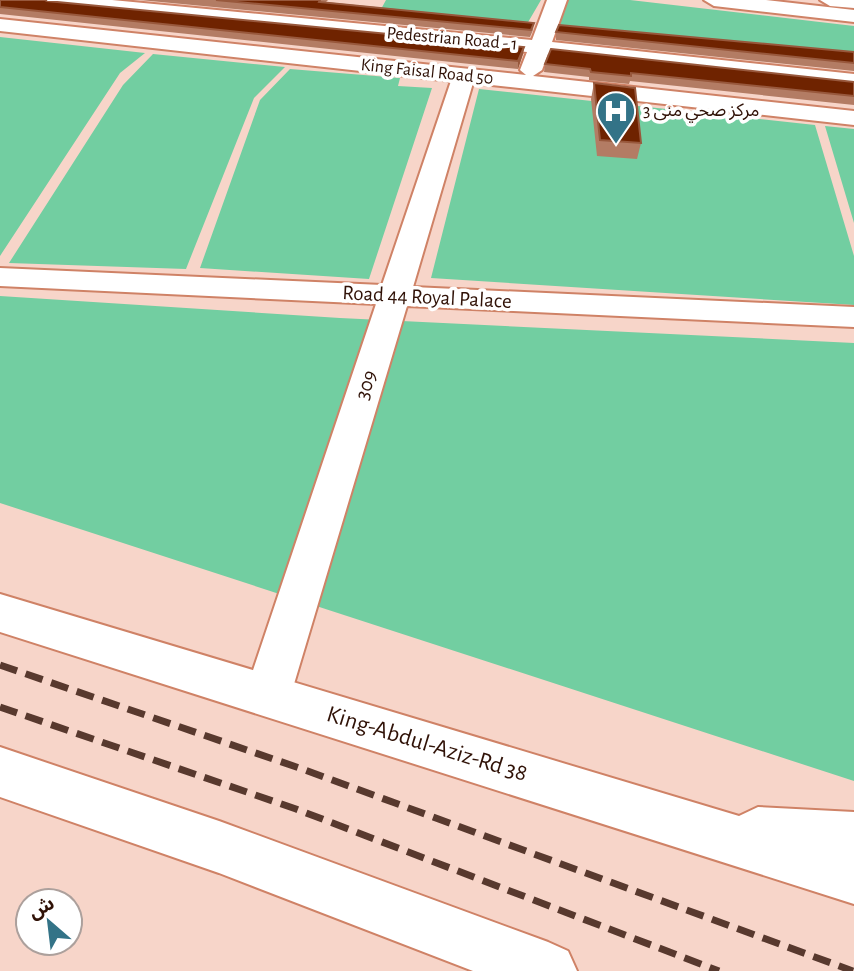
<svg xmlns="http://www.w3.org/2000/svg" width="854" height="971" font-family="'Alegreya Sans','Noto Sans Arabic',sans-serif">
<rect width="100%" height="100%" fill="#f7d5c9"/>
<path fill="#72cea1" d="M 386,0 L 541,0 L 527,24 L 380,11 Z
M 568,0 L 630,0 L 854,26 L 854,57 L 556,31 Z
M 0,37 L 145,53 L 120,73 L 0,256 Z
M 153,54 L 285,67 L 254,98 L 186,269 L 9,263 L 123,85 Z
M 290,69 L 400,78 L 398,86 L 432,88 L 369,279 L 200,268 L 260,100 Z
M 479,89 L 815,125 L 854,256 L 854,305 L 431,278 Z
M 825,126 L 854,129 L 854,223 Z
M 0,296 L 340,318 L 854,343 L 854,781 L 0,503 Z"/>
<g fill="none" stroke-linecap="round" stroke-linejoin="round">
<g stroke="#cf8266" stroke-width="4">
<path id="minor" d="M 40,0 L 112,0 L 532,40 L 547,0 L 567,0 L 552,42 L 854,74 L 854,88 L 548,54 L 542,70 L 533,76 L 854,111 L 854,125 L 473,83 L 413,287 L 854,307 L 854,327 L 407,306 L 291,694 L 284,710 L 268,716 L 252,710 L 245,694 L 376,304 L 0,286 L 0,268 L 382,285 L 451,81 L 0,31 L 0,19 L 526,75 L 520,70 L 527,52 L 50,6 Z
M 820,0 L 854,0 L 854,8 L 830,6 Z"/>
</g>
<g stroke="#cf8266" stroke-width="4">
<path id="major" d="M 704,0 L 766,0 L 854,10 L 854,22 L 714,6 Z
M 0,594 L 739,816 L 758,807 L 854,812 L 854,904 L 0,632 Z
M 0,747 L 219,821 L 548,942 L 568,951 L 577,971 L 473,971 L 219,873 L 0,797 Z"/>
</g>
<use href="#minor" fill="#fff" fill-rule="evenodd"/>
<use href="#major" fill="#fff" fill-rule="evenodd"/>
<path stroke="#58392e" stroke-width="7" stroke-dasharray="18 9" stroke-linecap="butt" d="M 0,665 L 305,770 L 853,971
M 0,707 L 296,809 L 719,971"/>
</g>
<path fill="#b37c64" d="M 0,0 L 47,1 L 524,47 L 523,54 L 518,69 L 0,14 Z
M 140,0 L 328,0 L 326,2 L 534,23 L 533,30 L 530,37 Z
M 556,32 L 854,52 L 854,71 L 556,40 Z
M 545,64 L 854,82 L 854,105 L 630,81 L 629,84 L 589,80 L 589,77 L 544,72 Z
M 594,83 L 641,143 L 637,159 L 597,156 L 591,99 Z"/>
<path fill="#98583c" d="M 524,47 L 523,54 L 518,69 L 518,61 Z"/>
<path fill="#6f2300" stroke="#98583c" stroke-width="2" d="M 0,0 L 45,0 L 47,1 L 524,47 L 518,61 L 0,7 Z
M 216,0 L 320,0 L 319,2 L 534,23 L 531,30 Z
M 559,25 L 854,52 L 854,63 L 556,32 Z
M 551,49 L 854,82 L 854,96 L 631,73 L 631,76 L 591,72 L 590,69 L 545,64 Z
M 594,83 L 635,88 L 641,143 L 600,140 Z"/>
<defs>
<g id="hospital-pin" transform="scale(2.0125)"><path d="M0 17L-7.5 6A9.5 9.5 0 1 1 7.5 6Z" fill="#337387" stroke="#fff"/><path d="M-5-5h3v3.5h4V-5h3V5h-3V1.5h-4V5h-3Z" fill="#fff"/></g>
</defs>
<g fill-rule="evenodd">
<use href="#hospital-pin" x="616" y="111"/>
</g>
<g text-anchor="middle" dominant-baseline="central" stroke-width="7" stroke-linejoin="round" paint-order="stroke">
<g font-size="18" fill="#301207" stroke="#fff">
<text transform="translate(452 39) rotate(5)">Pedestrian Road - 1</text>
<text transform="translate(427 72) rotate(6)">King Faisal Road 50</text>
</g>
<g font-size="18" fill="#301207" stroke="#fff" text-anchor="start">
<text x="643" y="111">مركز صحي منى 3</text>
</g>
<g font-size="21" fill="#301207" stroke="#fff">
<text transform="translate(427 297) rotate(3)">Road 44 Royal Palace</text>
<text transform="translate(366 385) rotate(-72)">309</text>
</g>
<g font-size="24" fill="#301207" stroke="#fff">
<text transform="translate(427 744) rotate(17)">King-Abdul-Aziz-Rd 38</text>
</g>
</g>
<g transform="translate(49 922) rotate(332)"><circle r="33" fill="#ffffff" stroke="#aca09c" stroke-width="2"/>
<path d="M0-5L12 26L0 18L-12 26Z" fill="#337387"/>
<text y="-10" font-size="19" font-weight="bold" text-anchor="middle" fill="#301207">ش</text>
</g>
</svg>
